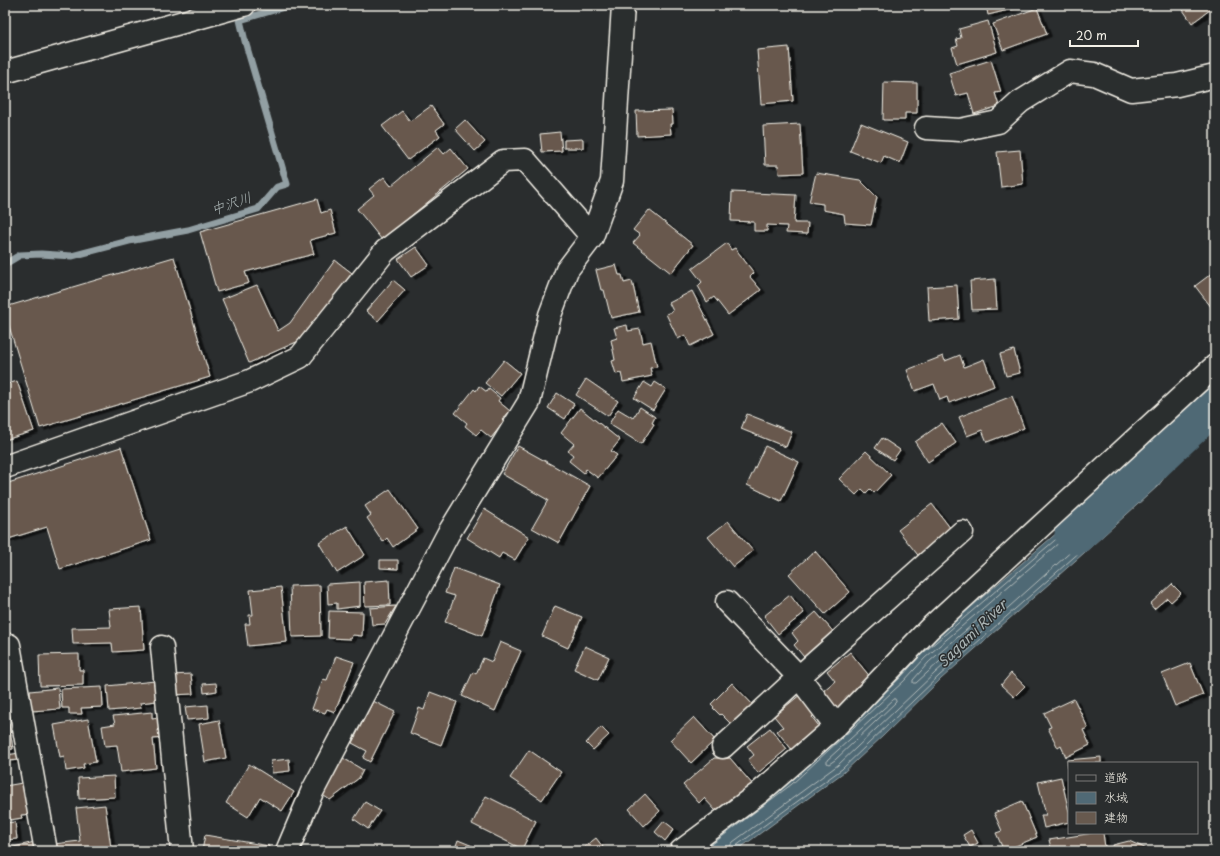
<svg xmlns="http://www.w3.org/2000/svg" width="1220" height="856" font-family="'Playpen Sans','Klee One',sans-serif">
<defs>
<filter id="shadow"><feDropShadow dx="4.5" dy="2.5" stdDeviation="0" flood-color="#0009"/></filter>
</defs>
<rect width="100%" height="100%" fill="#2a2d2e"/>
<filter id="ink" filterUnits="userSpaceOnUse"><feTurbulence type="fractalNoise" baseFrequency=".025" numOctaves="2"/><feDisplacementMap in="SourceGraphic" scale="8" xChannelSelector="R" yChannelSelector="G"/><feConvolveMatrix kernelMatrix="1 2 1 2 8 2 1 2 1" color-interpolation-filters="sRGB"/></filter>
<g filter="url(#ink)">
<path fill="#506975" stroke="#929fa3" d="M 1215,382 L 1215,424 L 1181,456 L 1158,486 L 1084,553 L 941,679 L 883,736 L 844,772 L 736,851 L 688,851 L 1102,494 L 1119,495 L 1139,478 L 1134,468 L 1139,465 L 1140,453 Z"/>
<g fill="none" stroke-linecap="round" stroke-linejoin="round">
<path stroke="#b2bbba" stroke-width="1" d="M 1215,394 L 1149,457 L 1146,470 L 1149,479 L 1152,479 L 1174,450 L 1208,419 L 1215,417
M 991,609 L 994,609 L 994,612 L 916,683 L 913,683 L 913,680 L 929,662 Z
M 922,654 L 1103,499 L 1121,498 L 1142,481 L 1143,477 L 1140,470 L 1143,466 L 1144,454 L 1215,388
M 886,691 L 901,677 L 920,656
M 895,699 L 896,701 L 896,702 L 835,760 L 829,764 L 827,763 L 827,760 L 893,700 Z
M 703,851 L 792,784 L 904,681 L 925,658 L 1104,504 L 1121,505 L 1121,507 L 935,673 L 838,765 L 733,842 L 730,846 L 730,851
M 735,851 L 736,846 L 842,769 L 939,676 L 1082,550 L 1154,484 L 1178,453 L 1211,423 L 1215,422"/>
<path stroke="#929fa3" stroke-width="7" d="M 5,264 L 20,255 L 41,254 L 72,256 L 129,241 L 188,230 L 258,209 L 277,187 L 287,184 L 245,41 L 240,20 L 291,5"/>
<path stroke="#506975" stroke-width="41" d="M 1075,534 L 1215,402"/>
</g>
<path fill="#67594e" stroke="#f4f1e8" filter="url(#shadow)" d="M 986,5 L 1029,5 L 988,15 Z
M 1190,5 L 1213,5 L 1214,7 L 1192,23 L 1183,10 Z
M 1037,8 L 1047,34 L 1003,50 L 993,24 Z
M 988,21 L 997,52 L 957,64 L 952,48 L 958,46 L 956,39 L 961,38 L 959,29 Z
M 789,47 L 793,101 L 761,104 L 757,50 Z
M 991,60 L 1001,92 L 995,93 L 999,106 L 974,114 L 968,93 L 956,96 L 949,73 Z
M 884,82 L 917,83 L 917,113 L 905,113 L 905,120 L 883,120 Z
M 431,106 L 444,124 L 436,130 L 440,136 L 408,160 L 382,126 L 402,111 L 410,121 Z
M 672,110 L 673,124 L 670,124 L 671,134 L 637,136 L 636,111 Z
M 465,120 L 485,142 L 475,151 L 455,129 Z
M 861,123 L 908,142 L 900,163 L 884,156 L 881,163 L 850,151 Z
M 800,124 L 803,173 L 779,174 L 778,165 L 765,165 L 763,126 Z
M 560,132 L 562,151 L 542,152 L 540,134 Z
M 583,139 L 583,148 L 564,148 L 564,140 Z
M 438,147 L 444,154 L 451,148 L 468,169 L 382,240 L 357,209 L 374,195 L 369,189 L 384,177 L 391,186 Z
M 1020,150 L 1023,184 L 1001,187 L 997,152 Z
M 816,173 L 860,180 L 877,197 L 871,225 L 845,223 L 844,214 L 823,210 L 823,204 L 809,202 Z
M 732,192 L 796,195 L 794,223 L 808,223 L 807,234 L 786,233 L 787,226 L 767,225 L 767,231 L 754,231 L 754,222 L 731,221 Z
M 317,199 L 321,213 L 330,210 L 336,233 L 310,240 L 314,254 L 245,272 L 249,283 L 217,292 L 200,232 Z
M 649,210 L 693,245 L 671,273 L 633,243 L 640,235 L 633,230 Z
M 727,243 L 731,250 L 735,248 L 754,273 L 750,277 L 761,290 L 728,315 L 714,297 L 707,302 L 698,286 L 702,282 L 692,269 Z
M 416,247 L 429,265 L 411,277 L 398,259 Z
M 174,257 L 210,377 L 40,428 L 5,313 L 5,307 Z
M 335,260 L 352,273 L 309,334 L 301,340 L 249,363 L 222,299 L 257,285 L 278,331 L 290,323 Z
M 616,265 L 619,275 L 622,275 L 624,283 L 632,281 L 639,312 L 611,318 L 604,290 L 601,290 L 596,270 Z
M 1215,271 L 1215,312 L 1195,286 Z
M 995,279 L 997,309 L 972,310 L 970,281 Z
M 393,280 L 405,290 L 378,321 L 366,311 Z
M 957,285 L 959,319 L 929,321 L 927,287 Z
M 692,291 L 714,334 L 690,346 L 685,335 L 678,339 L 666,314 L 673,311 L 669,303 Z
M 627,325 L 628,331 L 640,329 L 643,343 L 651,341 L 657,367 L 650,368 L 652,376 L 623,382 L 621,373 L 616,374 L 612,361 L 615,360 L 611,340 L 617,338 L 614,328 Z
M 1014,350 L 1020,373 L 1006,376 L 1000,354 Z
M 960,355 L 964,367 L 984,359 L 994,386 L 949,403 L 947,397 L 940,400 L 934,384 L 915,391 L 907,370 L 943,356 L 945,361 Z
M 504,360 L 520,373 L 501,396 L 485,383 Z
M 586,379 L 618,401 L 608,416 L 576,395 Z
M 17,381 L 34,431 L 5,440 L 5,385 Z
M 644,382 L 652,387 L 655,382 L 666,389 L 653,410 L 634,398 Z
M 479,386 L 487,392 L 489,389 L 500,398 L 498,401 L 510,411 L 502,420 L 504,422 L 491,438 L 481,430 L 476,435 L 465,426 L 467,423 L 455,413 L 474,389 L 476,391 Z
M 557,393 L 574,404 L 565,419 L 548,408 Z
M 1012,396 L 1024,428 L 987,442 L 982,430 L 967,436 L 959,417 Z
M 640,407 L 655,417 L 652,423 L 654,424 L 641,444 L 609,424 L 618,409 L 633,418 Z
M 580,408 L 620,440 L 611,451 L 617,455 L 598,478 L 586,469 L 584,473 L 569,461 L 573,455 L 568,451 L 574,444 L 561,433 Z
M 747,414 L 792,432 L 786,447 L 741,429 Z
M 942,423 L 956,443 L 928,462 L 915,442 Z
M 882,438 L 900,450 L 893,460 L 875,448 Z
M 518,446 L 590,486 L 559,543 L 532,528 L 548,500 L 502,474 Z
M 765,446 L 799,462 L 781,501 L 747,485 Z
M 121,447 L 151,540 L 60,569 L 47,527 L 5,540 L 5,484 Z
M 866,451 L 891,475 L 874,493 L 870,489 L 866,493 L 862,489 L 856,495 L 839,479 Z
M 390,489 L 418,529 L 393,547 L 387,538 L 383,542 L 367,518 L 371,515 L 365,506 Z
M 932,504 L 954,533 L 921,559 L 898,530 Z
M 484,509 L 529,537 L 515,560 L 502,553 L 499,558 L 467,538 Z
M 728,521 L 753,551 L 733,567 L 708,537 Z
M 347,526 L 365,555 L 337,573 L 319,543 Z
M 815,551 L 850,592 L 825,614 L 789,574 Z
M 380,560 L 398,560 L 398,569 L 380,568 Z
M 454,568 L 500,585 L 482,636 L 445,622 L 455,596 L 445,593 Z
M 389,580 L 390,605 L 365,606 L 364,582 Z
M 360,582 L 360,606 L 337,609 L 337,603 L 328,604 L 327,584 Z
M 1172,584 L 1181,593 L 1171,602 L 1167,598 L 1154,609 L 1150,604 Z
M 320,585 L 321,636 L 292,637 L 290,586 Z
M 281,587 L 287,642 L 248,646 L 245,624 L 250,624 L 249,615 L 253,615 L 250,590 Z
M 790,595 L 804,613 L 778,634 L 764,616 Z
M 396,606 L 385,624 L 372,625 L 370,608 Z
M 555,606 L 582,617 L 568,648 L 542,636 Z
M 141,607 L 144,650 L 113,652 L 112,643 L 73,644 L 72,628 L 111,627 L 109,609 Z
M 329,611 L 363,612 L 362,636 L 352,635 L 351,639 L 328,638 Z
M 816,612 L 837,636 L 808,662 L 794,645 L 798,641 L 792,633 Z
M 500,642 L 521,651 L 495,711 L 462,696 L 473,672 L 476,674 L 483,658 L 492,662 Z
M 585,646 L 609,657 L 598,680 L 574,669 Z
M 850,652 L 871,678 L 850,695 L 853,699 L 843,708 L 837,709 L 823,691 L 835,681 L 827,671 Z
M 79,654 L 79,670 L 83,670 L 83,685 L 40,686 L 39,655 Z
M 336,656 L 354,662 L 335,712 L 327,709 L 325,713 L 312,709 L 323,679 L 327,680 Z
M 1190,663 L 1203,695 L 1175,706 L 1162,674 Z
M 1011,673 L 1025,686 L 1014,697 L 1001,685 Z
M 191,674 L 193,694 L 172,695 L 171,675 Z
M 155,681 L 157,701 L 140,703 L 141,708 L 109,711 L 107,686 Z
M 216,683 L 217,691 L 204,693 L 203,684 Z
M 732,683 L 755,707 L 734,727 L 721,714 L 720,715 L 713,708 L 714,707 L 711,704 Z
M 102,687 L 103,707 L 81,708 L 82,714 L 69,714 L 69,708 L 62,708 L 61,689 Z
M 58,688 L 60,709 L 31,711 L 30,691 Z
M 5,691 L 10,718 L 5,719 Z
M 430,692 L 457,702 L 441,745 L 410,733 L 419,708 L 424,710 Z
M 801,694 L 816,713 L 812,717 L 821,729 L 793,751 L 777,731 L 783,727 L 774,716 Z
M 1074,699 L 1088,728 L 1083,730 L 1090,745 L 1066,757 L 1061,746 L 1058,748 L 1048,728 L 1051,727 L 1044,713 Z
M 373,701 L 395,712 L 370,762 L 363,758 L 367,751 L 352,743 Z
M 208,705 L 209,718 L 187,720 L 185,707 Z
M 152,712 L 152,718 L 160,717 L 163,738 L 153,739 L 156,768 L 121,772 L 117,745 L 105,746 L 102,726 L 115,724 L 113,716 Z
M 694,717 L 715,740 L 691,763 L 670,740 Z
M 88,719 L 96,762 L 83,764 L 84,768 L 66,771 L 64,756 L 60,757 L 54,725 Z
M 219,720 L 226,758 L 205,762 L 199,724 Z
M 5,724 L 9,724 L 13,749 L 5,750 Z
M 601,727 L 609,735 L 593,750 L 586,743 Z
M 770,728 L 787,749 L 758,773 L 748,760 L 754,755 L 747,746 Z
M 529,750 L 561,772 L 542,800 L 510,778 Z
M 20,753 L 21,760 L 7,761 L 6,755 Z
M 1101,757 L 1101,763 L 1069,763 L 1069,779 L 1067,760 Z
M 343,758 L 363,770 L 359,778 L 330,800 L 321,794 Z
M 714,758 L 730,758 L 753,785 L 734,802 L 731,798 L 716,811 L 704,798 L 699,803 L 683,785 Z
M 289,759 L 290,771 L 272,773 L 271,761 Z
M 249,764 L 294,792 L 282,811 L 260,797 L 248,817 L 226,803 Z
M 114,776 L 115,797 L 79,799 L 78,778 Z
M 1061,777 L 1069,812 L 1069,822 L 1044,828 L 1041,815 L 1046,815 L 1038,782 Z
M 28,782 L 32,814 L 21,815 L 22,818 L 10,820 L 10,817 L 5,817 L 5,786 Z
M 645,794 L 660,811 L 644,826 L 629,809 Z
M 486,796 L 536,821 L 522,849 L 472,824 Z
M 1022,801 L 1037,837 L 1004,851 L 996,833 L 1002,831 L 994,813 Z
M 365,802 L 380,811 L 368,829 L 354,819 Z
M 105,805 L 111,848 L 90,851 L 55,851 L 54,844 L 80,841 L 76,808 Z
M 664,821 L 674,829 L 665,841 L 655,832 Z
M 15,822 L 17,839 L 5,840 L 5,823 Z
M 971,830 L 978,843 L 970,847 L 963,835 Z
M 1093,833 L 1103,833 L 1105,847 L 1099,851 L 1052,851 L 1049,840 Z
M 205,835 L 269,846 L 267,851 L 202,851 Z
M 596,838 L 606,851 L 585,851 L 583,848 Z
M 458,840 L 485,851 L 454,851 Z
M 39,841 L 42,851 L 5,851 L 5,849 Z
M 1129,841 L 1149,850 L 1149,851 L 1114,851 L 1113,845 Z"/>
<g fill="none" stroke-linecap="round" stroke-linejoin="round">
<g stroke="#f4f1e8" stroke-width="25">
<path id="minor" d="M 5,72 L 244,5
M 926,128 L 960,130 L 998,122 L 1020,102 L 1070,71 L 1094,74 L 1131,90 L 1177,85 L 1215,76
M 5,467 L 250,381 L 300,357 L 385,251 L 503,161 L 525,160 L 592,237
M 727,602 L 799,677 L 836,726
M 9,645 L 46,851
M 162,647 L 182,851
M 723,747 L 799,677 L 962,532
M 287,851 L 312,792 L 448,534 L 529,402 L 550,315 L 567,270 L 592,237 L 612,181 L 623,5
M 681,851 L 759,793 L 836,726 L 929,629 L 1215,366"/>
</g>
<use href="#minor" stroke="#2a2d2e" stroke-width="22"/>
</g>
</g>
<g text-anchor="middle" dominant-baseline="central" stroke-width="3" stroke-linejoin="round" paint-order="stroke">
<g font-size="14" font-style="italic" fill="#aab4b4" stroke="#2a2d2e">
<text transform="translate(231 203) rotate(-19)">中沢川</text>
<text transform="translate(972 633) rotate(-44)">Sagami River</text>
</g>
</g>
<rect width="1220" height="856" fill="none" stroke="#2a2d2e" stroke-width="20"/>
<rect x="10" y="10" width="1200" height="836" fill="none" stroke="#f4f1e8" stroke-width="1.5" filter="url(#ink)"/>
<rect x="1068" y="762" width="130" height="72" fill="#2a2d2e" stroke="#7b7b78"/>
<rect x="1076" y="775" width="20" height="6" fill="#2a2d2e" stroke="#7b7b78"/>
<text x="1104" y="782" font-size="12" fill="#f4f1e8">道路</text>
<rect x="1076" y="792" width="20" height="12" fill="#506975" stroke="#7b7b78"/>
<text x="1104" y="802" font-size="12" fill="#f4f1e8">水域</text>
<rect x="1076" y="812" width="20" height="12" fill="#67594e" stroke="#7b7b78"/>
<text x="1104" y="822" font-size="12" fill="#f4f1e8">建物</text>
<path d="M1070 40v6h68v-6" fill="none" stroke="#f4f1e8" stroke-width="2"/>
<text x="1076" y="40" font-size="12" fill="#f4f1e8" stroke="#2a2d2e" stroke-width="3" paint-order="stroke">20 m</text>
</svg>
